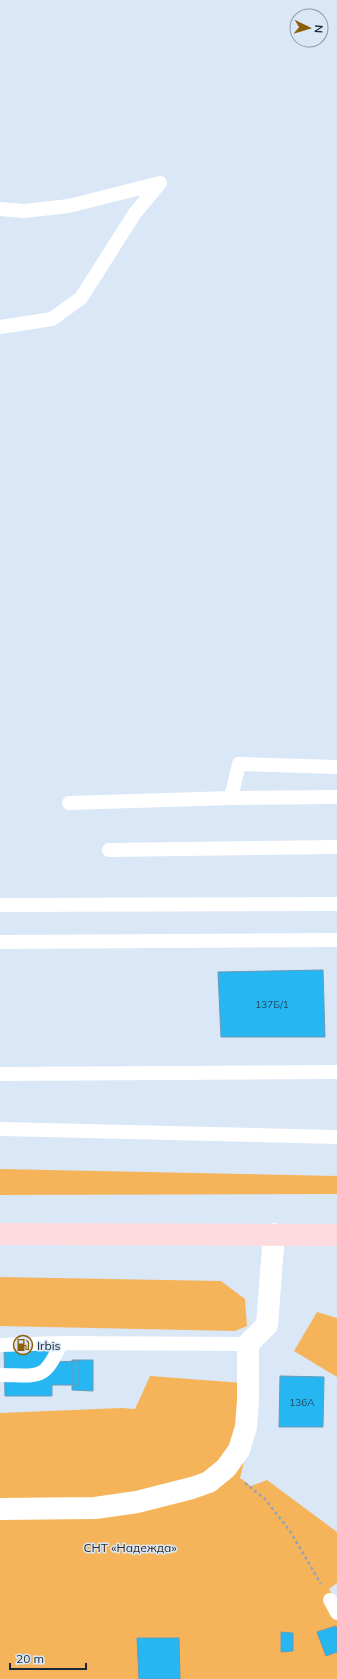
<svg xmlns="http://www.w3.org/2000/svg" width="337" height="1679" font-family="Mulish,sans-serif">
<rect width="100%" height="100%" fill="#d9e7f7"/>
<path fill="#f5b45a" d="M 0,1169 L 337,1176 L 337,1194 L 0,1195 Z
M 0,1277 L 221,1281 L 245,1299 L 247,1326 L 235,1331 L 0,1326 Z
M 317,1312 L 337,1318 L 337,1377 L 294,1351 Z
M 150,1376 L 243,1383 L 254,1422 L 240,1478 L 251,1486 L 267,1480 L 337,1532 L 337,1583 L 329,1589 L 337,1603 L 337,1679 L 0,1679 L 0,1413 L 122,1408 L 135,1409 Z"/>
<path fill="#26b6f2" stroke="#679ab6" d="M 323,970 L 325,1037 L 221,1037 L 218,972 Z
M 52,1348 L 53,1362 L 79,1361 L 79,1385 L 52,1385 L 52,1396 L 5,1396 L 4,1349 Z
M 72,1360 L 93,1360 L 93,1391 L 72,1390 Z
M 280,1376 L 324,1377 L 323,1427 L 279,1427 Z
M 336,1626 L 337,1630 L 337,1652 L 326,1656 L 317,1632 Z
M 281,1632 L 293,1633 L 293,1651 L 281,1652 Z
M 137,1638 L 179,1638 L 180,1679 L 139,1679 Z"/>
<g fill="none" stroke-linecap="round" stroke-linejoin="round">
<path stroke="#96a4b4" stroke-width="2.5" stroke-dasharray="3 3" stroke-linecap="butt" d="M 245,1483 L 265,1499 L 290,1531 L 321,1584"/>
<path stroke="#fff" stroke-width="14" d="M 0,209 L 24,211 L 69,206 L 160,183
M 0,327 L 52,319 L 81,298 L 135,213 L 160,183
M 231,798 L 337,797
M 69,803 L 231,798 L 239,764 L 337,767
M 109,850 L 337,847
M 0,905 L 337,904
M 0,942 L 337,940
M 0,1074 L 337,1072
M 0,1129 L 337,1137
M 0,1345 L 61,1343 L 248,1344
M 0,1375 C 39,1375 44,1382 61,1343
M 330,1600 L 337,1613"/>
<path stroke="#fff" stroke-width="22" d="M 0,1509 L 95,1508 L 137,1502 L 192,1488 L 209,1482 L 226,1468 L 239,1450 L 246,1427 L 248,1401 L 248,1344 L 267,1325 L 274,1234"/>
<path stroke="#fddadd" stroke-width="22" d="M 0,1234 L 337,1235"/>
</g>
<defs>
<g id="fuel-ring" transform="scale(1)"><circle r="9.5" fill="#d9e7f7" stroke="#8d5d07" stroke-width="1.5"/><path d="M-5.5-6h7V0h2V4h1.3V-2.5L3-4.5l.8-.8L6-3V5H2.5V1h-1V6h-7ZM-4.2-4.7v3.2H.2V-4.7Z" fill="#8d5d07"/></g>
</defs>
<g fill-rule="evenodd">
<use href="#fuel-ring" x="23" y="1345"/>
</g>
<g text-anchor="middle" dominant-baseline="central" stroke-width="3" stroke-linejoin="round" paint-order="stroke">
<g font-size="10" fill="#1e4c66">
<text x="272" y="1004">137Б/1</text>
<text x="302" y="1402">136А</text>
</g>
<g font-size="12" fill="#1b2838" stroke="#d9e7f7" text-anchor="start">
<text x="37" y="1345">Irbis</text>
</g>
<g font-size="12" fill="#352817" stroke="#d9e7f7">
<text x="130" y="1547">СНТ «Надежда»</text>
</g>
</g>
<g transform="translate(309 28) rotate(95)"><circle r="19" fill="#d9e7f7" stroke="#8d9bab"/>
<path d="M0-3L7 15L0 10L-7 15Z" fill="#8d5d07"/>
<text y="-6" font-size="11" font-weight="bold" text-anchor="middle" fill="#1b2838">N</text>
</g>
<path d="M10 1663v6h76v-6" fill="none" stroke="#1b2838" stroke-width="2"/>
<text x="16" y="1663" font-size="12" fill="#1b2838" stroke="#d9e7f7" stroke-width="3" paint-order="stroke">20 m</text>
</svg>
